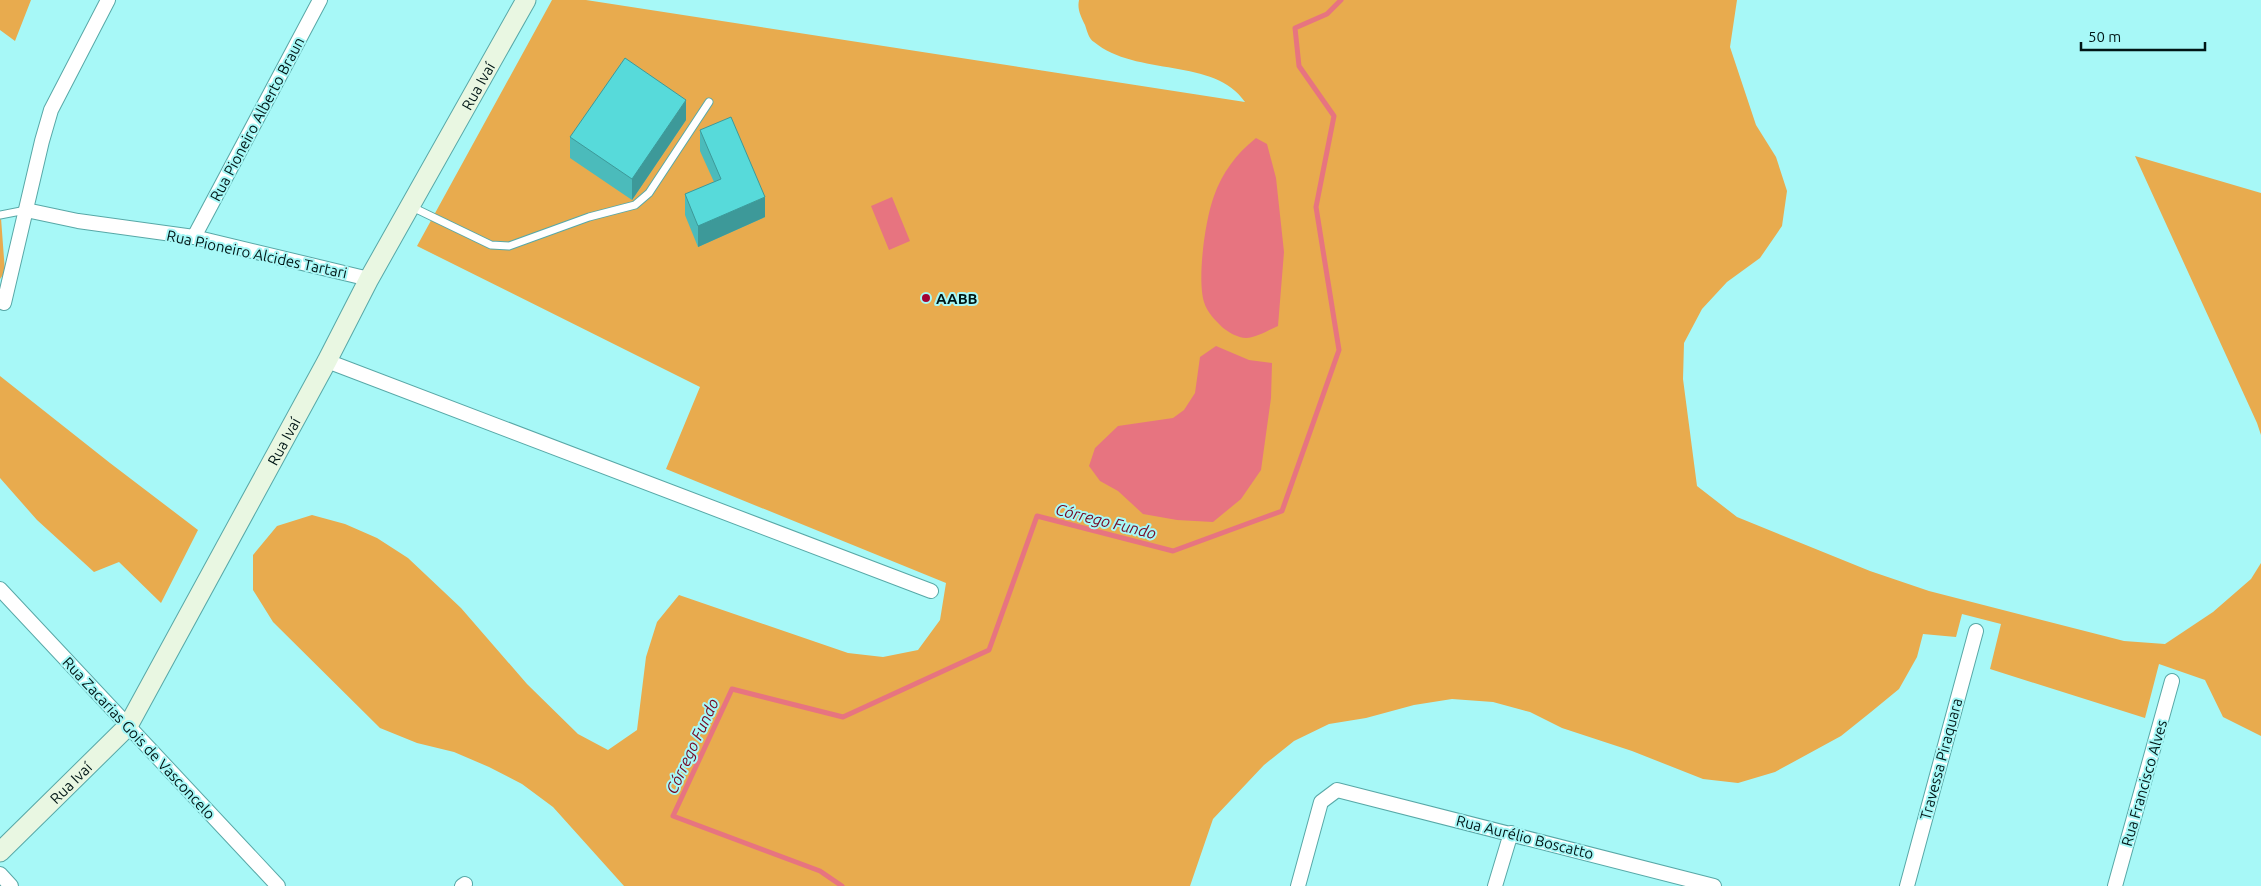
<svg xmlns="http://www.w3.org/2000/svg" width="2261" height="886" font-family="Ubuntu,sans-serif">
<rect width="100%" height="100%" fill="#a7f8f7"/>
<path fill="#e8ab4e" d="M 0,0 L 31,0 L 15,41 L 0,30 Z
M 552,0 L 586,0 L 1245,102 C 1215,57 1136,77 1094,42 C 1089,39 1087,31 1085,25 C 1081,16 1077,10 1079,0 L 1737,0 L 1730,47 L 1756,125 L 1776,157 L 1787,191 L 1782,226 L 1760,258 L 1727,282 L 1702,309 L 1684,343 L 1683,379 L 1697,486 L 1737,517 L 1870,571 L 1929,591 L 2124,641 L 2165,644 L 2213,612 L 2251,579 L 2261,563 L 2261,736 L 2223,717 L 2205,680 L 2159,664 L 2145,718 L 1990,669 L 2001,624 L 1962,614 L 1956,637 L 1923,634 L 1917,657 L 1899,689 L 1871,712 L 1841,736 L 1775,772 L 1738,783 L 1703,779 L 1632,751 L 1562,728 L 1530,712 L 1493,702 L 1452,699 L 1414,705 L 1366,718 L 1329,724 L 1294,741 L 1264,765 L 1213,819 L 1190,886 L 624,886 L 553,807 L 522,784 L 489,767 L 454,752 L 417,743 L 380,728 L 273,622 L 253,590 L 253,555 L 277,526 L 312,515 L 345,524 L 377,538 L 408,558 L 461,608 L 527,684 L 578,734 L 608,750 L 637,730 L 646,657 L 657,622 L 679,595 L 848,653 L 883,657 L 918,650 L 940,620 L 946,583 L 666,469 L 700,387 L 417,246 Z
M 2135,156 L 2261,193 L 2261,435 L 2257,423 Z
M 1,218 L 5,272 L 0,279 L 0,220 Z
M 0,376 L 110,463 L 198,530 L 161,603 L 119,562 L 94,572 L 37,520 L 0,478 Z"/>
<path fill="#e77480" d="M 1256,138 L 1267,144 L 1276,178 L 1284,252 L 1278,326 C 1269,330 1256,338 1246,338 C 1238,338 1228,332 1222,327 C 1215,320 1207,312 1204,302 C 1197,279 1205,220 1214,196 C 1222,173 1236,154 1256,138 Z
M 892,197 L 910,241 L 889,250 L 871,206 Z
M 1216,346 L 1249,360 L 1272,363 L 1271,398 L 1261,470 L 1241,499 L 1213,522 L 1177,520 L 1143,514 L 1118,491 L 1100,481 L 1089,466 L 1095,448 L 1118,426 L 1173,418 L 1184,410 L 1195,393 L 1200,357 Z"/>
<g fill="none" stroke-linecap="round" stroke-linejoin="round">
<path stroke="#e77480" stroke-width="5" d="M 842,886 L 820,871 L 673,816 L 732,689 L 843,717 L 989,650 L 1037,516 L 1173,551 L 1282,511 L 1339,350 L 1316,207 L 1334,116 L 1299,66 L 1295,28 L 1327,14 L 1341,0"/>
<g stroke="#58a8a7" stroke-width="9">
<path id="service" d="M 410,206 L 491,245 L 509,246 L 589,217 L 635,205 L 649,193 L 709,102
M 0,215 L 26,210"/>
</g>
<g stroke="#58a8a7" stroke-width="16">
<path id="minor" d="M 26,210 L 78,221 L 194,237 L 369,279
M 194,237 L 320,0
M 4,303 L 42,141 L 51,110 L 108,0
M 327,361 L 931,591
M 0,589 L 278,886
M 0,874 L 11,886
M 462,886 L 465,884
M 1298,886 L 1321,802 L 1337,790 L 1714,886
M 1495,886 L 1511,833
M 1907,886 L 1976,631
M 2115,886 L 2172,681"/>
</g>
<g stroke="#58a8a7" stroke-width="21">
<g id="secondary">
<path id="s1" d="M 0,852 L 128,726 L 327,361 L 369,279 L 526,0"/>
</g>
</g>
<use href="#service" stroke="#fff" stroke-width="7"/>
<use href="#minor" stroke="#fff" stroke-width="14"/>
<use href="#secondary" stroke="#e9f7e2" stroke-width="19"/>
</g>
<path fill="#4bbbbb" d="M 686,120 L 632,200 L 570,158 L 570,137 Z
M 700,130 L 765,217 L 698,247 L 685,215 L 685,194 L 714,182 L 700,151 Z"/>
<path fill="#3d9999" d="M 686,100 L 686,120 L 632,200 L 632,179 Z
M 765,197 L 765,217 L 698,247 L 698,226 Z"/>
<path fill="#57dada" stroke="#3d9999" d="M 625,58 L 686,100 L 632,179 L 570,137 Z
M 731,117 L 765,197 L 698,226 L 685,194 L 721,179 L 700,130 Z"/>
<circle fill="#a20233" stroke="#a7f8f7" stroke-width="2" cx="926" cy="298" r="5"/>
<g text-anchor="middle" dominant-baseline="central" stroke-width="4" stroke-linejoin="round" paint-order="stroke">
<g font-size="15" fill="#001616" stroke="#a7f8f7">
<text stroke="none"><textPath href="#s1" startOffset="909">Rua Ivaí</textPath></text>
<text transform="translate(257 119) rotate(-62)">Rua Pioneiro Alberto Braun</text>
<text transform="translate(257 254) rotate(12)">Rua Pioneiro Alcides Tartari</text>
<text stroke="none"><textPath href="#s1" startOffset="504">Rua Ivaí</textPath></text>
<text transform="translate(139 738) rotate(47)">Rua Zacarias Gois de Vasconcelo</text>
<text transform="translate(1941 759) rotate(-75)">Travessa Piraquara</text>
<text stroke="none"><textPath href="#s1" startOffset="99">Rua Ivaí</textPath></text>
<text transform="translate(2144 783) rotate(-74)">Rua Francisco Alves</text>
<text transform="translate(1525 837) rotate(14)">Rua Aurélio Boscatto</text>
</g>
<g font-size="15" font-weight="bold" fill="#001616" stroke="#a7f8f7" text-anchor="start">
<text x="936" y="298">AABB</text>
</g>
<g font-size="16" font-style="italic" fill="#760a25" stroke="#a7f8f7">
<text transform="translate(1106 521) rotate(14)">Córrego Fundo</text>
<text transform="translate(692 746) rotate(-65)">Córrego Fundo</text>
</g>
</g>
<path d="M2081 42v8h124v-8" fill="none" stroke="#001616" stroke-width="2.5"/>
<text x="2088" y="42" font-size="15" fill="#001616" stroke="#a7f8f7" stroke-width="4" paint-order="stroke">50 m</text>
</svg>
